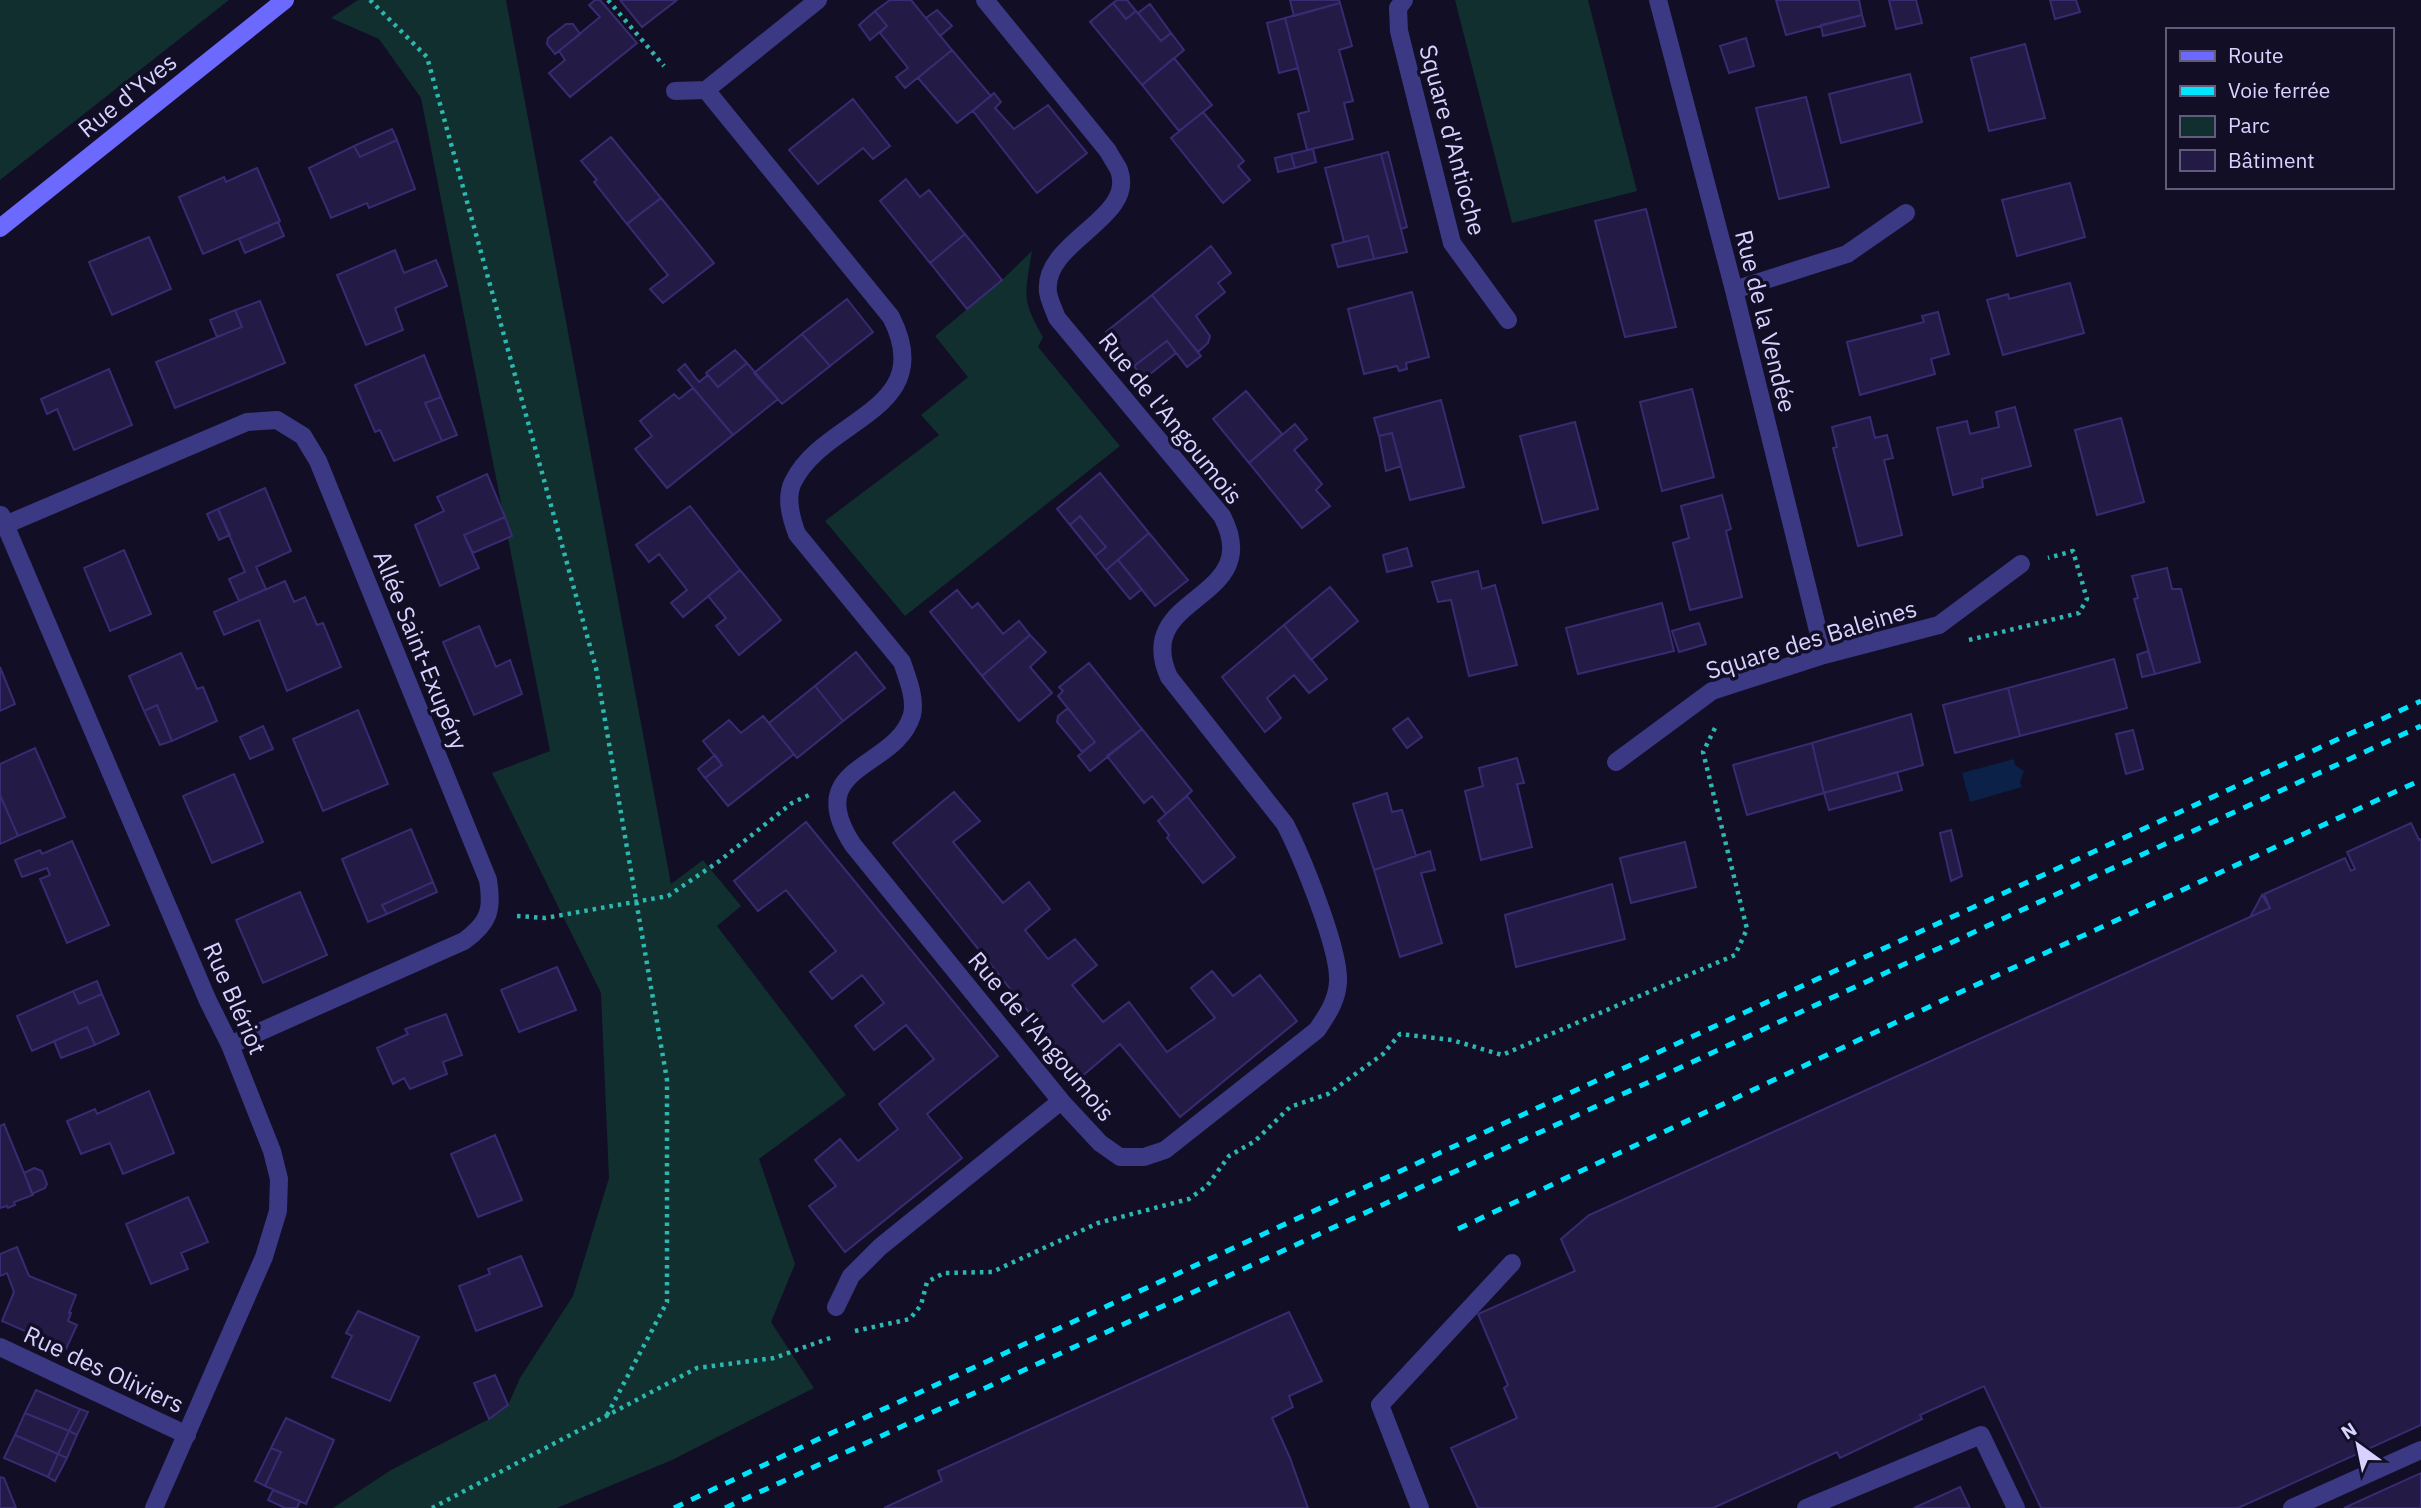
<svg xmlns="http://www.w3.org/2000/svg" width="2421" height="1508" font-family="'IBM Plex Sans',sans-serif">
<rect width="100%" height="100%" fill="#120e25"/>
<path fill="#112f2e" d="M 0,0 L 229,0 L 0,180 Z
M 358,0 L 506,0 L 671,884 L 703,860 L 741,906 L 717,926 L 846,1095 L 759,1159 L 795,1264 L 771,1322 L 814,1388 L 672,1460 L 557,1508 L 333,1508 L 391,1470 L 489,1419 L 508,1405 L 520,1378 L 573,1296 L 609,1178 L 601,993 L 492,773 L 550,751 L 421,98 L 379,39 L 331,18 Z
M 1455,0 L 1588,0 L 1637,191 L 1512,223 Z
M 1032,251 C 1025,294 1021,299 1043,337 L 1038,347 L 1120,446 L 905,616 L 825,521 L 939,435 L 921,415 L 968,377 L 935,336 L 1002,280 Z"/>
<path fill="#0b2147" d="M 2014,759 L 2015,765 L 2024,771 L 2020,782 L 2022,787 L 1970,802 L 1962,773 Z"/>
<path fill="#231a46" stroke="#392b72" stroke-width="2" d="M 595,0 L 600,0 L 637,43 L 570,97 L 549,73 L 565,60 L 559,51 L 600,17 L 589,5 Z
M 620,0 L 677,0 L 642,27 Z
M 890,0 L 911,0 L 952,50 L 905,88 L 896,77 L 908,68 L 880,33 L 887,26 L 875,11 Z
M 1117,0 L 1127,0 L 1136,11 L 1126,19 L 1113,3 Z
M 1290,0 L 1339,0 L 1340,3 L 1294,16 Z
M 1776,0 L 1859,0 L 1862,15 L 1786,35 Z
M 1889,0 L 1916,0 L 1922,23 L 1896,29 Z
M 2050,0 L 2076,0 L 2080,12 L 2055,19 Z
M 1113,3 L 1126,19 L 1136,11 L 1161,41 L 1171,33 L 1184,50 L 1142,85 L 1090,22 Z
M 1340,3 L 1352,46 L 1339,50 L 1353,101 L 1344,103 L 1353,139 L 1307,150 L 1298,114 L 1309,111 L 1285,18 Z
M 1150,4 L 1171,33 L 1161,41 L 1138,13 Z
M 937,10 L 952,26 L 940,36 L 926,18 Z
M 875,11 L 887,26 L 870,40 L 859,25 Z
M 1862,15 L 1865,26 L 1823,36 L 1821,25 Z
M 1285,18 L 1298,68 L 1279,73 L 1267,23 Z
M 566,24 L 573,24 L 580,34 L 555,54 L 547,44 L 548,38 Z
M 1746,38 L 1754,66 L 1729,73 L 1720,46 Z
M 2025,44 L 2045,118 L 1989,131 L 1971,58 Z
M 952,50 L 991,96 L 957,123 L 918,78 Z
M 1174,58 L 1212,105 L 1179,131 L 1142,85 Z
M 1910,74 L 1922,122 L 1841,143 L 1829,94 Z
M 994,93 L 1001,102 L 995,108 L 1014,129 L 1048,105 L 1087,153 L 1037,193 L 973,111 Z
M 1806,97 L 1829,187 L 1779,199 L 1756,108 Z
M 853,99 L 890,146 L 873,159 L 863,148 L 818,184 L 789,150 Z
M 1203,112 L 1244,161 L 1238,166 L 1250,180 L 1223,203 L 1171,138 Z
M 392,129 L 397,140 L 360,157 L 354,146 Z
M 611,137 L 661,198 L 627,224 L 594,182 L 597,180 L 581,161 Z
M 397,140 L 415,189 L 369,208 L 367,203 L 331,218 L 309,168 L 354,146 L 360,157 Z
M 1313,149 L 1316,162 L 1295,168 L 1291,154 Z
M 1388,152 L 1407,227 L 1401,229 L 1381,154 Z
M 1291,154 L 1295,168 L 1278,172 L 1275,158 Z
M 1381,154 L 1407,252 L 1374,259 L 1368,236 L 1344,242 L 1325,168 Z
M 257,168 L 280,221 L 203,254 L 179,197 L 224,177 L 226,182 Z
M 906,179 L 920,197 L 929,190 L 965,234 L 930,263 L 880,201 Z
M 2070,183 L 2085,237 L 2017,256 L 2002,200 Z
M 661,198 L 714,263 L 663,303 L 650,289 L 668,275 L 627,224 Z
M 1646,209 L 1676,327 L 1625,337 L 1595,221 Z
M 278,222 L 284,236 L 245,253 L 239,239 Z
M 965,234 L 1002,280 L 967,309 L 930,263 Z
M 1368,236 L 1374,259 L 1338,267 L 1332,245 Z
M 149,237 L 171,289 L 112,315 L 89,262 Z
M 1211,246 L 1231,273 L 1218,283 L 1225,292 L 1196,316 L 1210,336 L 1208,343 L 1198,352 L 1152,295 Z
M 395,250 L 404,273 L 436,260 L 447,286 L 395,308 L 403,330 L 366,345 L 337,275 Z
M 2070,283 L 2084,333 L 2003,355 L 1987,300 L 2008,294 L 2009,299 Z
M 1412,292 L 1429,357 L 1406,363 L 1407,369 L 1399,371 L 1397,366 L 1364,374 L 1348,309 Z
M 1152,295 L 1201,356 L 1187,367 L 1167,341 L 1134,366 L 1106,332 Z
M 847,299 L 873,332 L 830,366 L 802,334 Z
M 260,301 L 285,363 L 175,408 L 156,362 L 242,327 L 235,310 Z
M 235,310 L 242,327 L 217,337 L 210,320 Z
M 1938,312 L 1949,354 L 1931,359 L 1935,374 L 1860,395 L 1847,342 L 1924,322 L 1922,316 Z
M 802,334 L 830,366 L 782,404 L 754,373 Z
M 1167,341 L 1176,353 L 1144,379 L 1134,366 Z
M 735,350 L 747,363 L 718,387 L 706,373 Z
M 424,355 L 441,397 L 425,403 L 442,441 L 394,461 L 380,430 L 375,432 L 355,385 Z
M 747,363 L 778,399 L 733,435 L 678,370 L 685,364 L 699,382 L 708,375 L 718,387 Z
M 109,369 L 132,425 L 74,450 L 57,409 L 47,414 L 41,399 Z
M 693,388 L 733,435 L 667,488 L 635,449 L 652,436 L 640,421 L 674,394 L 679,399 Z
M 1692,389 L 1714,477 L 1662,491 L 1640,402 Z
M 1246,391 L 1282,434 L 1249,463 L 1213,419 Z
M 441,397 L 457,435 L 442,441 L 425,403 Z
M 1441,400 L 1464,487 L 1410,500 L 1392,433 L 1379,436 L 1374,418 Z
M 2015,407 L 2031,466 L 1982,479 L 1983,487 L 1953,495 L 1937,428 L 1967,421 L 1970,434 L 1999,427 L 1996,412 Z
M 1870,417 L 1875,438 L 1887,435 L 1893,458 L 1884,460 L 1902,535 L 1858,546 L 1833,448 L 1837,447 L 1832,427 Z
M 2121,418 L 2144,502 L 2097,515 L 2075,430 Z
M 1575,422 L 1598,509 L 1543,523 L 1520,436 Z
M 1295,424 L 1307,439 L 1294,450 L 1322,484 L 1316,490 L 1330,506 L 1302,528 L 1249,463 Z
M 1392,433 L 1401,466 L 1386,471 L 1379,436 Z
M 1100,473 L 1149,533 L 1106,570 L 1095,556 L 1106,547 L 1080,516 L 1070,525 L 1057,509 Z
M 487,474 L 505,517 L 464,535 L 479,568 L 440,586 L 415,525 L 444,511 L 437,497 Z
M 265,488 L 291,551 L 256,567 L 266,589 L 239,601 L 229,579 L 245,572 L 218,509 Z
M 1722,495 L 1731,529 L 1726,531 L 1742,597 L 1690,610 L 1673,543 L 1689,538 L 1681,506 Z
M 690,506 L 740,570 L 683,617 L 671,603 L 687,590 L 659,554 L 649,562 L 636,545 Z
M 218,509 L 230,535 L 219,540 L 207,514 Z
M 1080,516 L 1106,547 L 1095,556 L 1070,525 Z
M 505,517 L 512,536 L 473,553 L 464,535 Z
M 1149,533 L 1188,580 L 1155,606 L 1118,560 Z
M 1407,548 L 1412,566 L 1387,572 L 1383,555 Z
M 124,550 L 151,614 L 110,631 L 84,568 Z
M 1118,560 L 1142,589 L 1130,599 L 1106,570 Z
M 2167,568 L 2172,589 L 2181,589 L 2200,662 L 2155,674 L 2134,599 L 2138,598 L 2132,576 Z
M 740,570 L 781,620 L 739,655 L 716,626 L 726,618 L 708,596 Z
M 1478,571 L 1482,589 L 1495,585 L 1517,665 L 1469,676 L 1451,600 L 1438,602 L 1432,582 Z
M 285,581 L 294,602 L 305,597 L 317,625 L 323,623 L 341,667 L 287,691 L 259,620 L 224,635 L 214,612 Z
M 1330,587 L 1358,621 L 1311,660 L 1284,625 Z
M 957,590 L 972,608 L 978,603 L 1003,634 L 1019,621 L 1030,635 L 982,676 L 930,612 Z
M 1662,603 L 1674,651 L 1578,674 L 1566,628 Z
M 1699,623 L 1706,644 L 1679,652 L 1672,631 Z
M 1284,625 L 1327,679 L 1309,693 L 1294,675 L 1267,698 L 1281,718 L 1265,732 L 1222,677 Z
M 479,626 L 496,667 L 510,660 L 522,694 L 474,715 L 443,642 Z
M 1030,635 L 1046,652 L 1030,667 L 1052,693 L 1019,721 L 982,676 Z
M 2148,651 L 2155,674 L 2142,677 L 2137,655 Z
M 856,652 L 885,688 L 843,721 L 815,686 Z
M 181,653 L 197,689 L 203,687 L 217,721 L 172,741 L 157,705 L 144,711 L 129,676 Z
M 2114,659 L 2127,708 L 2020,736 L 2008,688 Z
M 1089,663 L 1142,729 L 1090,771 L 1078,756 L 1095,742 L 1058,696 L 1063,691 L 1059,687 Z
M 0,667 L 15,704 L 0,711 Z
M 815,686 L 843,721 L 797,758 L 769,723 Z
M 2008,688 L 2020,736 L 1955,753 L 1943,705 Z
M 157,705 L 172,741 L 160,745 L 144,711 Z
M 1068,708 L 1095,742 L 1082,752 L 1057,722 L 1058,716 Z
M 358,710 L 388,784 L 323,811 L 293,739 Z
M 1911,714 L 1923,765 L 1824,793 L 1812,743 Z
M 763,716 L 794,754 L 728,806 L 705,778 L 722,765 L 703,741 L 729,720 L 741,733 Z
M 1408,718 L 1422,737 L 1407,748 L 1393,729 Z
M 263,726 L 273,749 L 250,759 L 240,737 Z
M 1142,729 L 1192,791 L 1166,814 L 1152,796 L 1144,803 L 1107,756 Z
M 2133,730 L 2143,769 L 2126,774 L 2116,734 Z
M 1812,743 L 1824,793 L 1747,815 L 1733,765 Z
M 35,748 L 65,817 L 18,836 L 0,795 L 0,764 Z
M 715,755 L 722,765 L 705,778 L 698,769 Z
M 1517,758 L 1524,783 L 1517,784 L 1532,847 L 1481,860 L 1465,791 L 1483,786 L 1479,768 Z
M 1897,772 L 1902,790 L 1829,810 L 1824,793 Z
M 234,774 L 263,842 L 212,863 L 183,796 Z
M 954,792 L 980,821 L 953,842 L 1003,903 L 1029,882 L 1050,909 L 1025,930 L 1048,959 L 1075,939 L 1097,965 L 1072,985 L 1103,1022 L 1129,1002 L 1167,1052 L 1215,1018 L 1191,988 L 1212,971 L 1233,996 L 1260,975 L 1297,1021 L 1180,1117 L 1120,1044 L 1081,1077 L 893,843 Z
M 1387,793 L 1392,812 L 1402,810 L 1416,856 L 1374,870 L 1353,804 Z
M 0,795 L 18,836 L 0,844 Z
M 1187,796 L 1235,857 L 1203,883 L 1167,838 L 1169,835 L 1158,821 Z
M 806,822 L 998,1056 L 927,1114 L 962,1158 L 845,1252 L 809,1206 L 836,1186 L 815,1160 L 840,1139 L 858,1161 L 898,1129 L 879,1104 L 934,1059 L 906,1025 L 874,1050 L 855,1026 L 884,1003 L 862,975 L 832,999 L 810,972 L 836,951 L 786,890 L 758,911 L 734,881 Z
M 2411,823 L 2419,840 L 2421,839 L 2421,1425 L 2238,1508 L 2041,1508 L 1984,1386 L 1920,1415 L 1922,1419 L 1840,1458 L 1837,1452 L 1713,1508 L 1478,1508 L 1451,1448 L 1517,1418 L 1504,1388 L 1508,1385 L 1478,1314 L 1575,1271 L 1561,1239 L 1589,1215 L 2270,908 L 2264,894 L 2345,858 L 2351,871 L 2355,869 L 2347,852 Z
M 411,829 L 433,882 L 382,905 L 387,914 L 368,922 L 342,859 Z
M 1951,830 L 1962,876 L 1951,881 L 1940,833 Z
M 72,841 L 109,925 L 67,943 L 40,879 L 50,875 L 47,868 L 22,877 L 15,860 L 40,850 L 42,854 Z
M 1685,842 L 1696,887 L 1631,903 L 1620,858 Z
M 1430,851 L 1435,870 L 1421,873 L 1442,943 L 1400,957 L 1374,870 Z
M 433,882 L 437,892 L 387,914 L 382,905 Z
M 1612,884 L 1625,939 L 1516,967 L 1505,915 Z
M 300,892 L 327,955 L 263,983 L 236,920 Z
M 2262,895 L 2270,908 L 2250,917 Z
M 557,967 L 576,1010 L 519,1032 L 501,990 Z
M 97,981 L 102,994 L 79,1004 L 73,991 Z
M 73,991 L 79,1004 L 102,994 L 119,1034 L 95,1045 L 87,1027 L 32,1051 L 17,1016 Z
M 446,1014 L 462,1055 L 443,1062 L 447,1074 L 410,1089 L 404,1078 L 393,1084 L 377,1048 L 408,1034 L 405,1029 Z
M 87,1027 L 95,1045 L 61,1058 L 54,1041 Z
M 149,1091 L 174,1153 L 123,1174 L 110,1143 L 81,1154 L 67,1121 L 95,1109 L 97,1114 Z
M 4,1124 L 33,1195 L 14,1202 L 15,1205 L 8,1208 L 7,1206 L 0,1208 L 0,1126 Z
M 495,1135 L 522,1200 L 478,1217 L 451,1154 Z
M 34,1168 L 42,1171 L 47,1184 L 45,1188 L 32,1194 L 24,1173 Z
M 188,1197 L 208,1242 L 181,1253 L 188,1269 L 151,1284 L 126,1224 Z
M 17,1247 L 29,1276 L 76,1295 L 69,1313 L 71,1313 L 68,1321 L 77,1325 L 66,1349 L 2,1321 L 14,1292 L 7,1273 L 0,1276 L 0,1254 Z
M 521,1256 L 542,1306 L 476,1331 L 459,1286 L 490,1274 L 488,1269 Z
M 358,1311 L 419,1337 L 390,1401 L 332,1377 L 352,1336 L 346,1333 Z
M 1289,1312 L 1322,1381 L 1289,1396 L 1293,1407 L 1272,1418 L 1290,1458 L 1308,1508 L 884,1508 L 942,1481 L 938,1471 Z
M 495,1375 L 508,1405 L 489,1419 L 474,1383 Z
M 36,1390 L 80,1409 L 69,1431 L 25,1413 Z
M 80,1409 L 88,1412 L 77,1435 L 69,1431 Z
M 25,1413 L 69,1431 L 58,1454 L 15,1435 Z
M 286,1418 L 334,1440 L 306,1504 L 265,1486 L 281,1452 L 271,1448 Z
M 69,1431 L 77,1435 L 67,1458 L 58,1454 Z
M 15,1435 L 58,1454 L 48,1477 L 4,1458 Z
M 271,1448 L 281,1452 L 265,1486 L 255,1481 Z
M 58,1454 L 67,1458 L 55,1481 L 48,1477 Z
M 2421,1473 L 2421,1508 L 2344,1508 Z
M 0,1477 L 4,1478 L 16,1508 L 0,1508 Z
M 1960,1487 L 1970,1508 L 1914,1508 Z
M 273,1490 L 300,1501 L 297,1508 L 285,1508 L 268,1500 Z"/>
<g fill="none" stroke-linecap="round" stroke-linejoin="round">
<path stroke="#2cb8b0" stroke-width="4.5" stroke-dasharray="3.5 5" stroke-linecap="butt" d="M 370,0 L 427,57 L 596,668 L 667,1080 L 667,1302 L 607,1415
M 608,0 L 664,66
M 1969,640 L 2079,613 L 2087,599 L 2073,551 L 2048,558
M 517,916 L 545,918 L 668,896 L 718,862 L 792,803 L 809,795
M 855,1331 L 910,1319 L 921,1305 L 927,1282 L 944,1273 L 992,1272 L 1098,1223 L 1189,1199 L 1207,1186 L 1229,1156 L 1255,1141 L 1290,1107 L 1328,1094 L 1383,1054 L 1400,1034 L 1452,1040 L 1502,1055 L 1735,955 L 1747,929 L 1703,752 L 1716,726
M 432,1508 L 697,1368 L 774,1358 L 833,1337"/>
<path stroke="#3b3884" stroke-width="18" d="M 1420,1508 L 1380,1405 L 1512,1263
M 1806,1508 L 1981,1435 L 2016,1508
M 2292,1508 L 2421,1450"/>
<path stroke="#3b3884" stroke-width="18" d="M 818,0 L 706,90 L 891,317 C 939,411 825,417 793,482 C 785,498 791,518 797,534 L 902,662 C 907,677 916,698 912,715 C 896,770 800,764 853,845 L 1061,1101 L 1100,1143 L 1120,1157 L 1144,1157 L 1165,1150 L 1317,1030 C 1327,1015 1337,1001 1338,982 C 1340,949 1301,855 1285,824 L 1169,677 C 1131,593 1267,602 1222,516 L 1057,318 C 1054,310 1049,300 1048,292 C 1042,241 1137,219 1119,170 C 1116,164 1111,157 1108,151 L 985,0
M 1404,0 L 1398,8 L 1399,31 L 1452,243 L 1508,320
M 1658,0 L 1734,290 L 1824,655
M 675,91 L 706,90
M 1734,290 L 1847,254 L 1906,213
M 1,515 L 208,1001 L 230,1045 L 272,1151 L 279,1179 L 278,1211 L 264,1257 L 154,1508
M 5,525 L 247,422 L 277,420 L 303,436 L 318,461 L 488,880 C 493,910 489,923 464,941 L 230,1045
M 1616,762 L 1712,691 L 1824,655 L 1939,625 L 2021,564
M 836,1307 L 851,1276 L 880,1247 L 1061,1101
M 0,1347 L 187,1435"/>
<path stroke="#6c69ff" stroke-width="18" d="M 0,228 L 285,0"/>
<path stroke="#00e4fd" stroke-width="5" stroke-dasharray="10 9" stroke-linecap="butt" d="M 1458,1229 L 1952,996 L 2421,780
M 674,1508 L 825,1436 L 2421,701
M 725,1508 L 2421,726"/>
</g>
<g text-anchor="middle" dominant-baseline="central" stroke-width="7" stroke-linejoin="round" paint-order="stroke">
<g font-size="24" fill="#d7d2ff" stroke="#120e25">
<text transform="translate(127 95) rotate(-39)">Rue d'Yves</text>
<text transform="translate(1453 140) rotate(75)">Square d'Antioche</text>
<text transform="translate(1766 321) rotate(76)">Rue de la Vendée</text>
<text transform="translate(1171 418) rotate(51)">Rue de l'Angoumois</text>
<text transform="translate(1811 639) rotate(-17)">Square des Baleines</text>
<text transform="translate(421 650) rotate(68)">Allée Saint-Exupéry</text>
<text transform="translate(235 998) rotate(66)">Rue Blériot</text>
<text transform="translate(1042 1036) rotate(50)">Rue de l'Angoumois</text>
<text transform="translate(104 1369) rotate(25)">Rue des Oliviers</text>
</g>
</g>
<rect x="2166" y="28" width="228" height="161" fill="#120e25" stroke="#615c7c" stroke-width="2"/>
<rect x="2180" y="51" width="35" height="10" fill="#6c69ff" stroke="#615c7c" stroke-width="2"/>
<text x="2228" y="63" font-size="21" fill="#d7d2ff">Route</text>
<rect x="2180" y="86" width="35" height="10" fill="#00e4fd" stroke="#615c7c" stroke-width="2"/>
<text x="2228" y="98" font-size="21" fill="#d7d2ff">Voie ferrée</text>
<rect x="2180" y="116" width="35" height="21" fill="#112f2e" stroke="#615c7c" stroke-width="2"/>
<text x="2228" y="133" font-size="21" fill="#d7d2ff">Parc</text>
<rect x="2180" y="150" width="35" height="21" fill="#231a46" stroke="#615c7c" stroke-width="2"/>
<text x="2228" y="168" font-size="21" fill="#d7d2ff">Bâtiment</text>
<g transform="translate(2358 1445) rotate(327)" stroke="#120e25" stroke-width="5" paint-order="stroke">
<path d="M0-5L12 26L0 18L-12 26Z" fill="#d7d2ff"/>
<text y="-10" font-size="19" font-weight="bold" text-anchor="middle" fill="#d7d2ff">N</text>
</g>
</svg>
